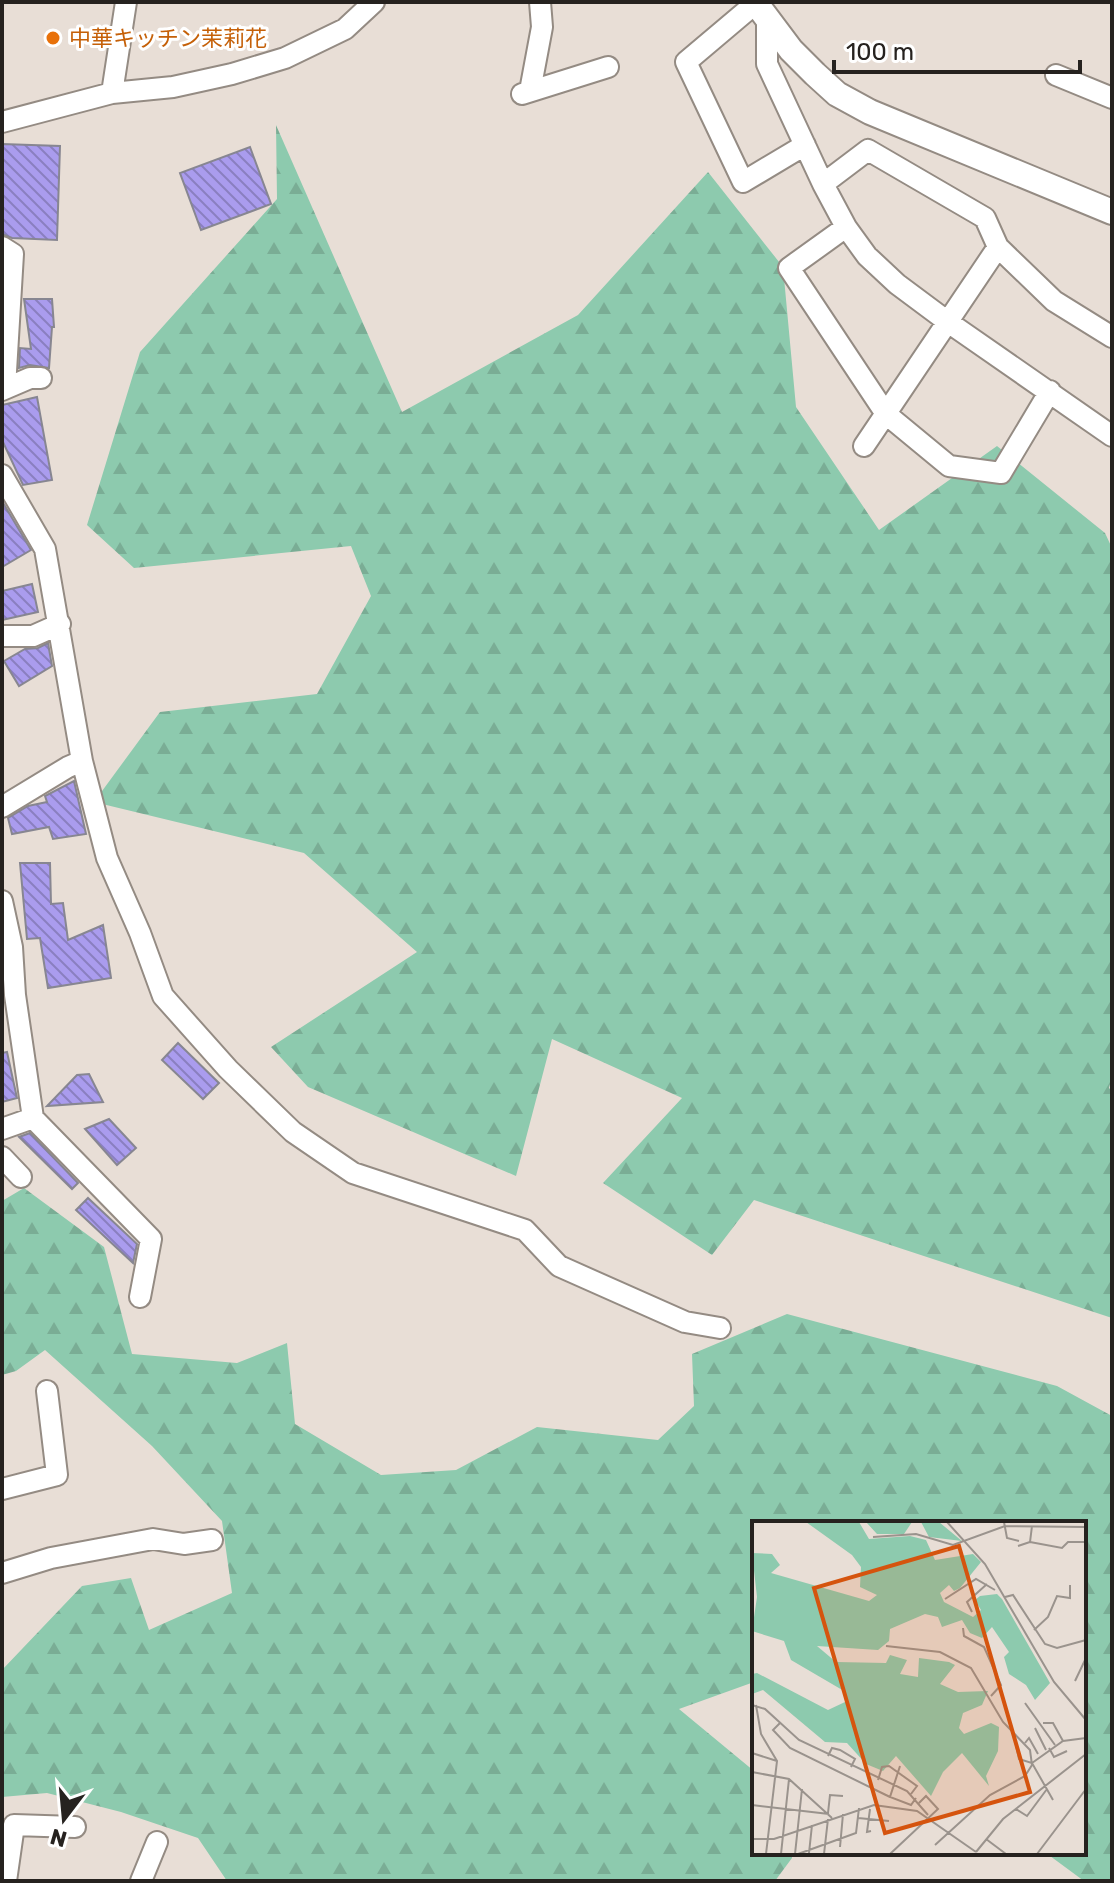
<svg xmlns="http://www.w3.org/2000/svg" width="1114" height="1883" font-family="Rubik,'Noto Sans JP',sans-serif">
<defs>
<pattern id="forest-firs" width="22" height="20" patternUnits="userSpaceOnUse" patternTransform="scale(2)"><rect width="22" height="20" fill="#8dcaae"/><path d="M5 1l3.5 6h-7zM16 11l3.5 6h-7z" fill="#7aad95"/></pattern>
<pattern id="building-back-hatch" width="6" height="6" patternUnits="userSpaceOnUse" patternTransform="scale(2)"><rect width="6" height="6" fill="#aa9cee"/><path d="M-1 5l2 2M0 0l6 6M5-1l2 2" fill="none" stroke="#8a7fc0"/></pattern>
</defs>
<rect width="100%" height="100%" fill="#e8ded6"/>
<path fill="url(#forest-firs)" d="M 276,125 L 402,412 L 578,315 L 708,172 L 783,267 L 796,407 L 879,530 L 997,446 L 1105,533 L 1112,548 L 1112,1077 L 1109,1088 L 1112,1091 L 1112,1318 L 754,1200 L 712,1255 L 603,1183 L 682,1098 L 552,1039 L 516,1176 L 308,1087 L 271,1047 L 417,952 L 304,853 L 94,802 L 160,712 L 317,694 L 371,596 L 351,546 L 134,568 L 87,525 L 140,352 L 277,199 Z
M 24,1188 L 104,1247 L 132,1354 L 237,1363 L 287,1343 L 295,1424 L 381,1475 L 456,1470 L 537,1427 L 658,1440 L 694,1406 L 692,1354 L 787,1314 L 1057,1386 L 1112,1416 L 1112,1881 L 1084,1881 L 1046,1853 L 1084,1853 L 1084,1523 L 754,1523 L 754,1682 L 679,1709 L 754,1771 L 754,1853 L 792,1853 L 792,1858 L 775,1881 L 227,1881 L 198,1838 L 121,1812 L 47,1793 L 2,1797 L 2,1670 L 82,1586 L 131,1578 L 149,1630 L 232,1593 L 222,1521 L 152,1446 L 45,1350 L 16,1371 L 2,1375 L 2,1201 Z"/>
<path fill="url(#building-back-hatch)" stroke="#878691" stroke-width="2" d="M 2,144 L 60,146 L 57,240 L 12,238 L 2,234 Z
M 250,147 L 271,204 L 201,230 L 180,173 Z
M 24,299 L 52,299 L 54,327 L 52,327 L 49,368 L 30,365 L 19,368 L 20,348 L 31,349 Z
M 37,397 L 52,480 L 23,485 L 2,440 L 2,405 Z
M 2,501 L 31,550 L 2,567 Z
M 32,584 L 38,612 L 2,620 L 2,591 Z
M 48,643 L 52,666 L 19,686 L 4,661 L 25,649 L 38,648 Z
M 74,781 L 86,834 L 53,839 L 49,827 L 12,834 L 8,818 L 28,806 L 47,802 L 45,796 Z
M 20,863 L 50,863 L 51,904 L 63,903 L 68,940 L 103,925 L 111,978 L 48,988 L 40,938 L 27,939 Z
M 178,1043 L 219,1083 L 203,1099 L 162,1060 Z
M 7,1052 L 17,1098 L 2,1102 L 2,1053 Z
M 89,1074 L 103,1102 L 47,1106 L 77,1075 Z
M 109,1119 L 136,1148 L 117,1165 L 85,1129 Z
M 30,1133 L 78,1183 L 72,1189 L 19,1137 Z
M 88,1198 L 137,1244 L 133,1263 L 76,1210 Z"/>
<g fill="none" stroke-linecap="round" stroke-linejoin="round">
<g stroke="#948b83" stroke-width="24">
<path id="minor" d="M 757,2 L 686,62 L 743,182 L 805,145
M 767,17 L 767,64 L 823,184 L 846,227 L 867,256 L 897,284 L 948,322 L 1112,436
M 1056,75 L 1112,98
M 530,91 L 542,27 L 540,2
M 112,93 L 126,2
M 522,94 L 608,67
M 2,122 L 112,93 L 173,87 L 232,74 L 285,58 L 345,29 L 374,2
M 823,184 L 868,150 L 985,218 L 998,247 L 864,446
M 846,227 L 789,268 L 886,414 L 949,466 L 1001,473 L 1050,391
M 2,247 L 13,254 L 5,388
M 998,247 L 1054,301 L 1112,337
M 2,390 L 30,378 L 41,378
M 2,475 L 45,549 L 82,761 L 107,858 L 140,933 L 163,996 L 228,1069 L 293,1132 L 353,1173 L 525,1230 L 559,1266 L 685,1322 L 720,1328
M 2,636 L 33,636 L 60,624
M 2,807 L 68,767 L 82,761
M 2,901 L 12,947 L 15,995 L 33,1118 L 151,1239 L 140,1297
M 2,1129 L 33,1118
M 2,1157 L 21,1177
M 2,1489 L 57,1475 L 47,1391
M 2,1573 L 51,1558 L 153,1539 L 184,1544 L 212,1540
M 6,1881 L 14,1825 L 75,1827
M 141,1881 L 157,1842"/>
</g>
<g stroke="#948b83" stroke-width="28">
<path id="tertiary" d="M 755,2 L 791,50 L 815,74 L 837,94 L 870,112 L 1112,212"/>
</g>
<use href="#minor" stroke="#fff" stroke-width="20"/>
<use href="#tertiary" stroke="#fff" stroke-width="24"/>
</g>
<circle fill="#e8710a" stroke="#fff" stroke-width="3" cx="53" cy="38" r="8"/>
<g text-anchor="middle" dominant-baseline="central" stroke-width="6" stroke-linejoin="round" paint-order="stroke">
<g font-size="22" fill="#c56008" stroke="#fff" text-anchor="start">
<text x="69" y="38">中華キッチン茉莉花</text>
</g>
</g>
<g transform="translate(752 1521)">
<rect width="334" height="334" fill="#e8ded6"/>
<path d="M 54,1 L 107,1 L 117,18 L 158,15 L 174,19 L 183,39 L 221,33 L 229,41 L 208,67 L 202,70 L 197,64 L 188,72 L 192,81 L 221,96 L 229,89 L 223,79 L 228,75 L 245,73 L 250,78 L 298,162 L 283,179 L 274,164 L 257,153 L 252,136 L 257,131 L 240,106 L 230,117 L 218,112 L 210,99 L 190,106 L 186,96 L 173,93 L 138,108 L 137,120 L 126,129 L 65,125 L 84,141 L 134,142 L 138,134 L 155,139 L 148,153 L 166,156 L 167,137 L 197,141 L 203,144 L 188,163 L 206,171 L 236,170 L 230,184 L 211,192 L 207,207 L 212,213 L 239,202 L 247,206 L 246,230 L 234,255 L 237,265 L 210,232 L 191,251 L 179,275 L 144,235 L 131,250 L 114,243 L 95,222 L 73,221 L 11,169 L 0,173 L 0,153 L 5,152 L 76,189 L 93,181 L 92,170 L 39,139 L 32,120 L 0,110 L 5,76 L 0,32 L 20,33 L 28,44 L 19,52 L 117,80 L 125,74 L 108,66 L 109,46 L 100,34 ZM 114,1 L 160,1 L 152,13 L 125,13 ZM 169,1 L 187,1 L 210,20 L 177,16 Z" fill="#8dcaae"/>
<path fill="none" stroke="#9a938d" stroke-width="2" d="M 195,1 L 233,43 L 302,161 L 334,199M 252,1 L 255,17 L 267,20M 121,16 L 164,13 L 201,24 L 253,5 L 334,6M 278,21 L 310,27 L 316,21 L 334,21M 266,25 L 278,21 L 280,5M 253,76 L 261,74 L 293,123 L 305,127 L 334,119M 193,78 L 224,58 L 243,69M 220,91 L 215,81 L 235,63M 211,107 L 212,115 L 232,126 L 249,164 L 239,175M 282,109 L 296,96 L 305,75 L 318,77 L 318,64M 134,125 L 188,131 L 219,147 L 251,201 L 278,229 L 280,244 L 273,255 L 238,274 L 183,324M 323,160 L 334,137M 273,182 L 303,224M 0,184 L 13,188 L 47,219 L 155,270 L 176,294M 4,184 L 9,213 L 25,240 L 14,333M 28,202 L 21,209 L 38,227 L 138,276M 291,202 L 301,202 L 311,220M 283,207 L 294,229M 263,220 L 267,238 L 280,242 L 301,279M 273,222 L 277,217 L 286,233M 297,227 L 302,236 L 315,230M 0,232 L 25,240M 76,235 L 80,227 L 88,229 L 103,238 L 99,246M 280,242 L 311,220 L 334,217M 148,245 L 138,276 L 159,284 L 164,277M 0,251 L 37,258 L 80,297M 126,259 L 130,246 L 137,245 L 165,265 L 159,273M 0,284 L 77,293M 118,288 L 115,311 L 119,310M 264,288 L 275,295 L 295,268M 76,292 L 78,274 L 91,275M 106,297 L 137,300M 0,318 L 22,318 L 122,284 L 165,290 L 224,331M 234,318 L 254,333M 88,326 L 91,293M 224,331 L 251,298 L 334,233M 57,332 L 60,304M 29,333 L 37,258M 43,333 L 50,268M 46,333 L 104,312 L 107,287M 72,333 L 76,298M 138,333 L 186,288 L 174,275 L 167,282M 285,333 L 334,268"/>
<path fill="#d5540e" fill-opacity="0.15" stroke="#d5540e" stroke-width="4" d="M 207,25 L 278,271 L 133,312 L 62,67 Z"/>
<rect width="334" height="334" fill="none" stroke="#26221f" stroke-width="4"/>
</g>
<rect width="1114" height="1883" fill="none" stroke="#26221f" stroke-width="8"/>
<g transform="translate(64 1819) rotate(196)" stroke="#ffffff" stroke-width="6" paint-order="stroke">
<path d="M0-6L14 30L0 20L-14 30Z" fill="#26221f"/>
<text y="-12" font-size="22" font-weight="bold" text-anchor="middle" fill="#26221f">N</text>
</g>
<path d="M834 60v12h246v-12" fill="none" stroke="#26221f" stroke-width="4"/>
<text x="846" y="60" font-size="24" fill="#26221f" stroke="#ffffff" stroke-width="6" paint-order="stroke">100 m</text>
</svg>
